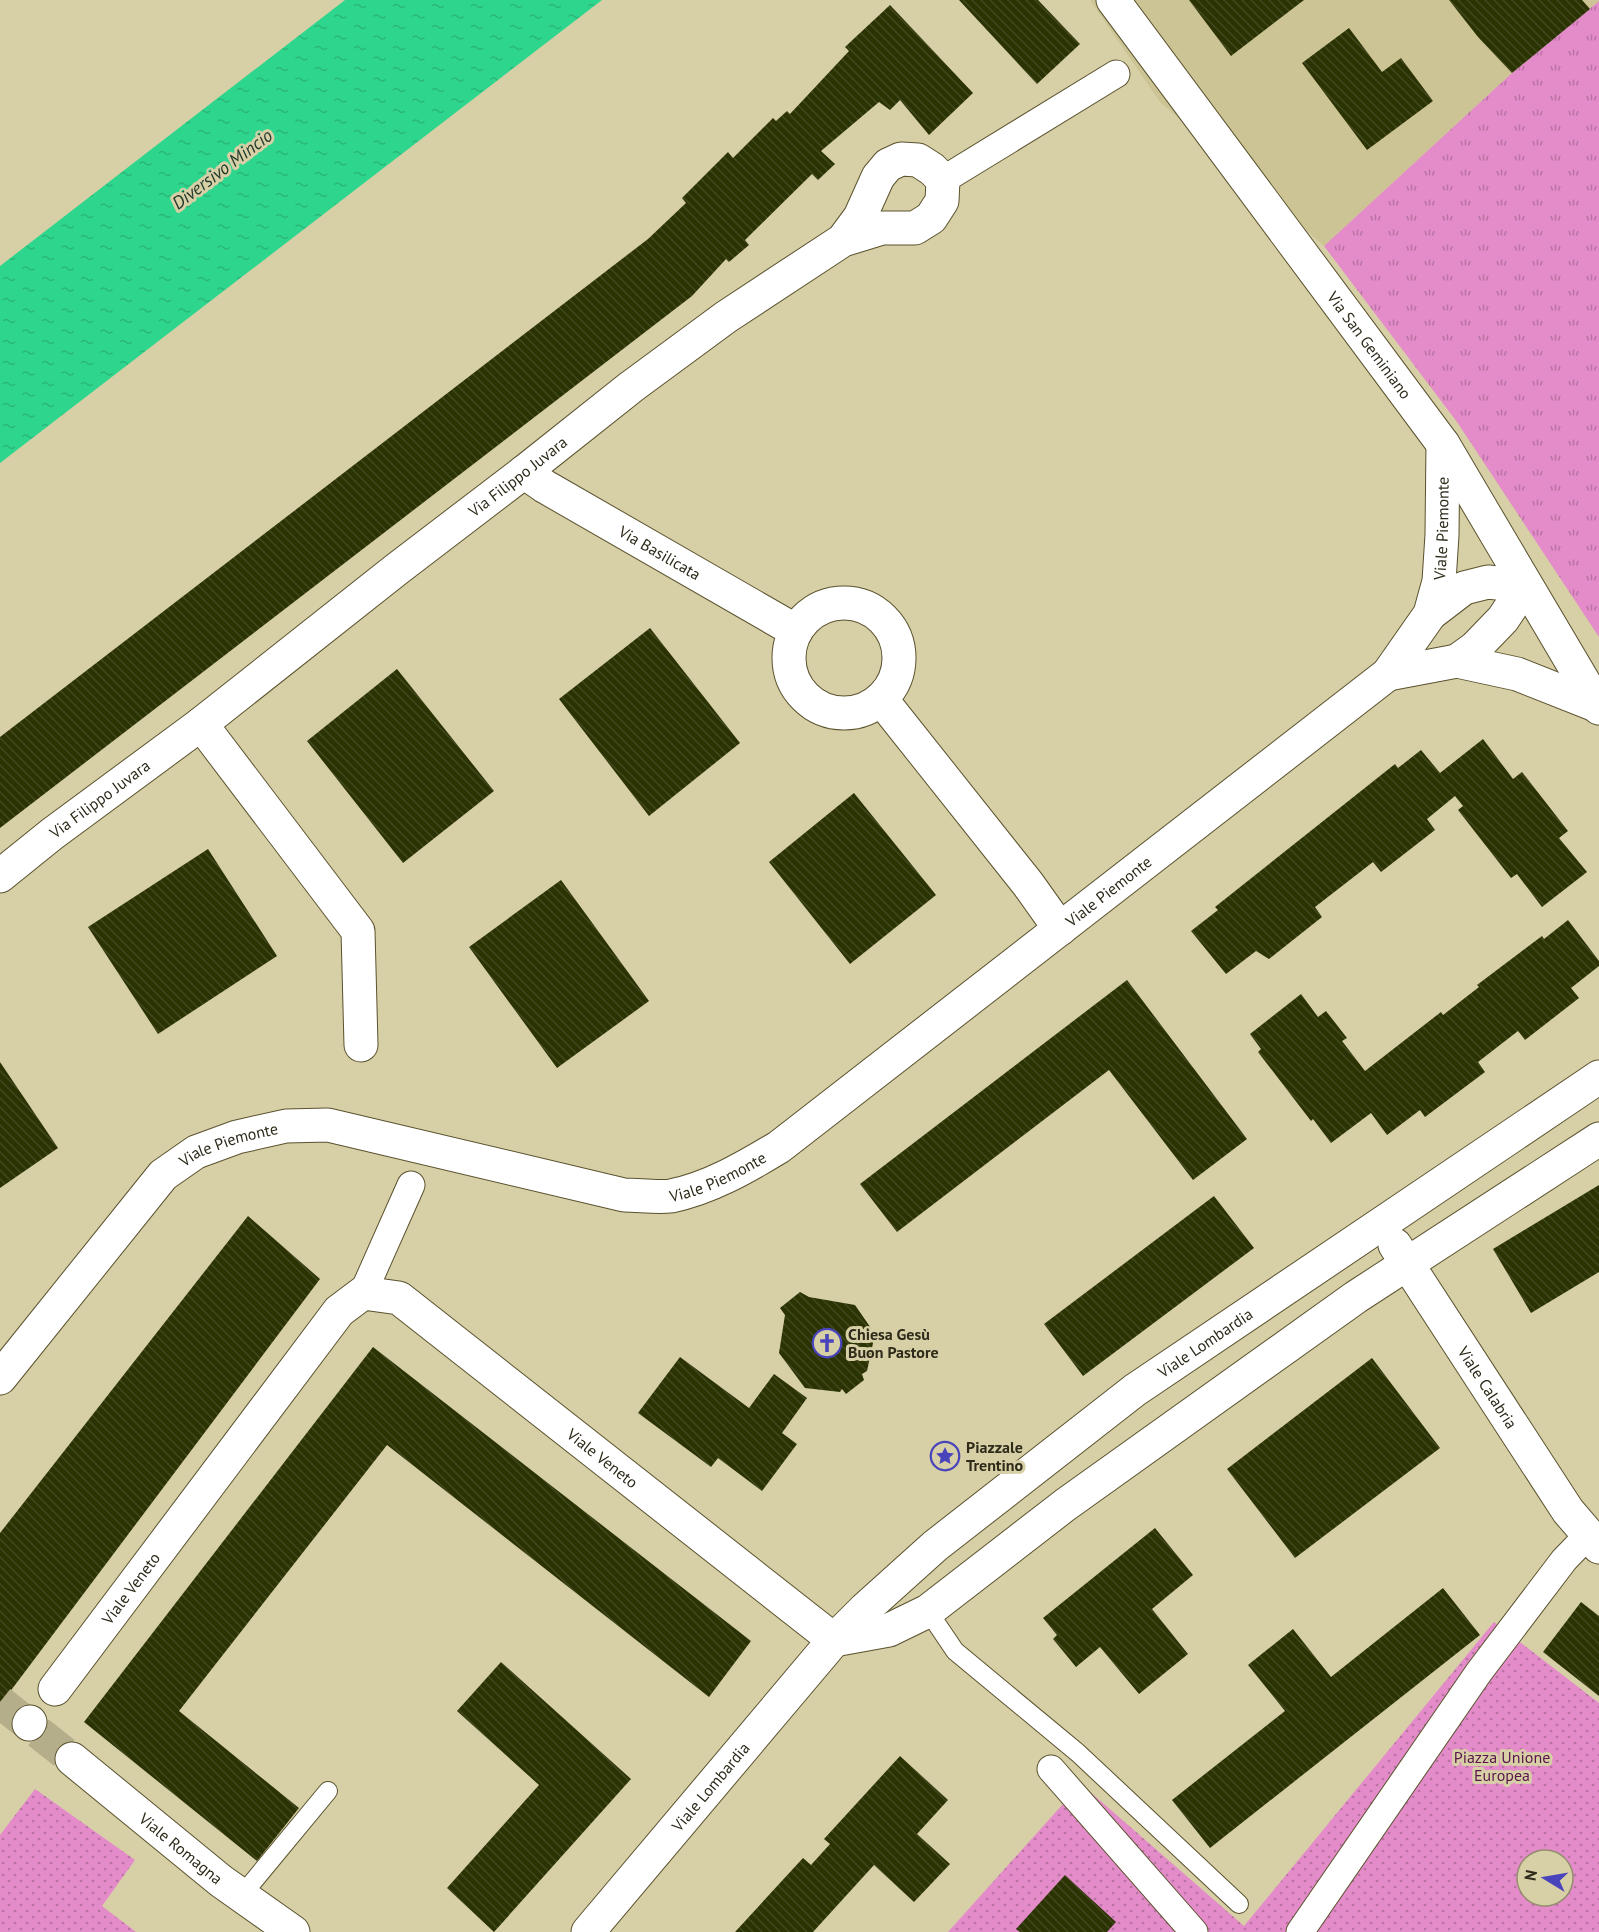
<svg xmlns="http://www.w3.org/2000/svg" width="1599" height="1932" font-family="'PT Sans',sans-serif">
<defs>
<pattern id="grass-tufts" width="24" height="20" patternUnits="userSpaceOnUse" patternTransform="scale(1.5)"><rect width="24" height="20" fill="#e48cca"/><path d="M3 7l-1-3M5 7V3M7 7l1-3M15 17l-1-3M17 17v-4M19 17l1-3" fill="none" stroke="#b973a3"/></pattern>
<pattern id="park-dots" width="8" height="8" patternUnits="userSpaceOnUse" patternTransform="scale(1.5)"><rect width="8" height="8" fill="#e48cca"/><path d="M2 2h.1M6 6h.1" fill="none" stroke="#b973a3" stroke-width="1.8" stroke-linecap="round"/></pattern>
<pattern id="water-ripples" width="26" height="14" patternUnits="userSpaceOnUse" patternTransform="scale(1.5)"><rect width="26" height="14" fill="#2ed58d"/><path d="M2 4q2-2 4 0t4 0M15 11q2-2 4 0t4 0" fill="none" stroke="#29b779"/></pattern>
<pattern id="building-back-hatch" width="6" height="6" patternUnits="userSpaceOnUse" patternTransform="scale(1.5)"><rect width="6" height="6" fill="#2b3303"/><path d="M-1 5l2 2M0 0l6 6M5-1l2 2" fill="none" stroke="#41481f"/></pattern>
</defs>
<rect width="100%" height="100%" fill="#d7cfa6"/>
<path fill="#cdc495" d="M 1090,0 L 1599,0 L 1599,1 L 1512,73 L 1324,246 L 1160,102 Z"/>
<path fill="url(#grass-tufts)" d="M 1599,1 L 1599,637 L 1457,422 L 1324,246 L 1512,73 Z"/>
<path fill="url(#park-dots)" fill-rule="evenodd" d="M 1494,1622 L 1599,1703 L 1599,1932 L 948,1932 L 1081,1784 L 1244,1926 ZM 1527,1860 L 1563,1860 L 1563,1896 L 1527,1896 Z
M 35,1789 L 135,1860 L 102,1906 L 136,1932 L 0,1932 L 0,1835 Z"/>
<path fill="url(#water-ripples)" d="M 345,0 L 602,0 L 0,463 L 0,266 Z"/>
<path fill="url(#building-back-hatch)" d="M 959,0 L 1038,0 L 1080,44 L 1037,84 Z
M 1189,0 L 1304,0 L 1231,56 Z
M 1449,0 L 1582,0 L 1590,9 L 1512,73 L 1478,37 Z
M 890,5 L 973,93 L 929,135 L 900,100 L 890,110 L 879,102 L 821,151 L 835,164 L 818,180 L 812,174 L 745,240 L 749,245 L 729,262 L 726,259 L 692,296 L 0,828 L 0,737 L 648,239 L 686,203 L 682,198 L 728,152 L 733,158 L 773,118 L 776,121 L 787,111 L 790,114 L 849,51 L 845,47 Z
M 1349,28 L 1382,72 L 1401,58 L 1433,101 L 1367,150 L 1302,63 Z
M 650,628 L 740,743 L 649,816 L 559,699 Z
M 397,669 L 494,791 L 403,863 L 307,741 Z
M 1483,739 L 1513,779 L 1522,772 L 1568,831 L 1559,838 L 1587,872 L 1542,907 L 1517,874 L 1511,878 L 1458,810 L 1463,806 L 1455,796 L 1427,819 L 1435,830 L 1381,872 L 1373,862 L 1315,907 L 1322,917 L 1269,959 L 1256,951 L 1226,974 L 1191,931 L 1218,910 L 1215,907 L 1395,764 L 1398,768 L 1421,750 L 1440,773 Z
M 854,793 L 936,895 L 850,964 L 769,862 Z
M 208,849 L 277,956 L 158,1034 L 88,927 Z
M 561,880 L 649,1001 L 557,1068 L 469,947 Z
M 1568,920 L 1599,961 L 1599,966 L 1571,988 L 1579,998 L 1525,1040 L 1518,1031 L 1478,1062 L 1485,1072 L 1425,1117 L 1420,1110 L 1387,1135 L 1371,1113 L 1331,1143 L 1313,1119 L 1311,1121 L 1258,1052 L 1261,1049 L 1250,1034 L 1301,994 L 1318,1017 L 1326,1011 L 1347,1038 L 1342,1041 L 1365,1071 L 1441,1012 L 1443,1015 L 1479,987 L 1477,985 L 1542,936 L 1544,939 Z
M 1127,980 L 1247,1139 L 1193,1180 L 1109,1070 L 897,1232 L 860,1184 Z
M 0,1062 L 58,1148 L 0,1188 Z
M 1599,1185 L 1599,1272 L 1531,1313 L 1493,1249 Z
M 1214,1196 L 1254,1248 L 1083,1376 L 1044,1324 Z
M 248,1216 L 320,1279 L 0,1705 L 0,1533 Z
M 800,1292 L 809,1297 L 855,1305 L 875,1334 L 867,1371 L 862,1374 L 864,1380 L 846,1394 L 842,1389 L 840,1392 L 805,1388 L 779,1353 L 785,1315 L 780,1308 Z
M 373,1347 L 751,1641 L 709,1697 L 387,1445 L 179,1711 L 299,1808 L 257,1861 L 84,1722 Z
M 680,1357 L 749,1408 L 774,1374 L 807,1398 L 782,1433 L 797,1444 L 762,1491 L 718,1458 L 711,1467 L 638,1413 Z
M 1372,1358 L 1440,1448 L 1295,1558 L 1227,1469 Z
M 1155,1528 L 1193,1575 L 1152,1609 L 1188,1654 L 1139,1694 L 1100,1647 L 1076,1667 L 1053,1639 L 1057,1635 L 1043,1618 Z
M 1443,1588 L 1480,1635 L 1210,1848 L 1172,1800 L 1285,1711 L 1248,1665 L 1293,1629 L 1331,1677 Z
M 1581,1602 L 1599,1616 L 1599,1696 L 1543,1652 Z
M 501,1662 L 631,1779 L 494,1932 L 447,1888 L 539,1785 L 457,1711 Z
M 900,1756 L 948,1800 L 917,1834 L 950,1864 L 914,1902 L 874,1865 L 813,1932 L 735,1932 L 803,1858 L 811,1865 L 830,1844 L 824,1839 Z
M 1065,1875 L 1116,1922 L 1107,1932 L 1020,1932 L 1016,1929 Z"/>
<g fill="none" stroke-linecap="round" stroke-linejoin="round">
<path stroke="#b5ae8a" stroke-width="33" stroke-dasharray="33 16" stroke-linecap="butt" d="M 0,1702 L 72,1759"/>
<g stroke="#5a522e" stroke-width="20">
<path id="service" d="M 928,1611 L 955,1651 L 1078,1753 L 1239,1904
M 242,1895 L 328,1791"/>
</g>
<g stroke="#5a522e" stroke-width="29">
<path id="pedestrian" d="M 943,180 L 1116,74
M 363,1293 L 411,1185
M 1051,1769 L 1194,1932
M 1300,1932 L 1479,1672 L 1564,1560 L 1588,1535"/>
</g>
<g stroke="#5a522e" stroke-width="35">
<g id="minor">
<path id="s1" d="M 1113,0 L 1443,444 L 1599,708"/>
<path id="s2" d="M 524,472 L 544,486 L 796,631"/>
<circle cx="844" cy="658" r="55"/>
<path d="M 1430,614 L 1464,588 L 1488,582 L 1525,586"/>
<path d="M 1457,661 L 1475,648 L 1503,619 L 1525,586"/>
<path d="M 1388,674 L 1457,661 L 1517,674 L 1598,706"/>
<path d="M 881,699 L 1028,884 L 1060,929"/>
<path d="M 201,724 L 358,931 L 361,1045"/>
<path id="s3" d="M 0,876 L 52,834 L 201,724 L 397,569 L 524,472 L 631,387 L 726,317 L 843,240 L 882,228 L 915,228 L 931,218 L 942,201 L 943,180 L 932,169 L 918,160 L 901,159 L 888,165 L 878,177 L 860,217 L 843,240"/>
<path id="s4" d="M 1395,1245 L 1568,1511 L 1599,1547"/>
<path id="s5" d="M 0,1378 L 163,1175 L 196,1152 L 237,1137 L 286,1126 L 328,1125 L 624,1195 C 639,1195 657,1198 671,1196 C 710,1188 746,1167 779,1147 L 1388,674 L 1430,614 L 1439,581 L 1442,535 L 1443,444"/>
<path d="M 834,1640 L 889,1630 L 928,1611 L 1065,1505 L 1356,1297 L 1599,1139"/>
<path id="s6" d="M 55,1689 L 339,1311 L 363,1293 L 399,1298 L 834,1640"/>
<path d="M 29,1724 L 30,1722"/>
<path id="s7" d="M 72,1759 L 221,1881 L 293,1932"/>
<path id="s8" d="M 588,1932 L 834,1640 L 865,1609 L 935,1546 L 1135,1390 L 1599,1077"/>
</g>
</g>
<use href="#service" stroke="#fff" stroke-width="18"/>
<use href="#pedestrian" stroke="#fff" stroke-width="27"/>
<use href="#minor" stroke="#fff" stroke-width="33"/>
</g>
<defs>
<g id="church-ring" transform="scale(1.5)"><circle r="9.5" fill="#d7cfa6" stroke="#4944bb" stroke-width="1.5"/><path d="M-1.2-6h2.4v3.5h3.3v2.4h-3.3V6h-2.4V-.1h-3.3v-2.4h3.3Z" fill="#4944bb"/></g>
<g id="sight-ring" transform="scale(1.5)"><circle r="9.5" fill="#d7cfa6" stroke="#4944bb" stroke-width="1.5"/><path d="M0-6L1.8-2.2L6-1.7L2.9 1.2L3.7 5.4L0 3.3L-3.7 5.4L-2.9 1.2L-6-1.7L-1.8-2.2Z" fill="#4944bb"/></g>
</defs>
<g fill-rule="evenodd">
<use href="#church-ring" x="827" y="1343"/>
<use href="#sight-ring" x="945" y="1456"/>
</g>
<g text-anchor="middle" dominant-baseline="central" stroke-width="6" stroke-linejoin="round" paint-order="stroke">
<g font-size="16" fill="#2e2b1b" stroke="#d7cfa6">
<text stroke="none"><textPath href="#s1" startOffset="430">Via San Geminiano</textPath></text>
<text stroke="none"><textPath href="#s3" startOffset="654">Via Filippo Juvara</textPath></text>
<text stroke="none"><textPath href="#s5" startOffset="1838">Viale Piemonte</textPath></text>
<text stroke="none"><textPath href="#s2" startOffset="158">Via Basilicata</textPath></text>
<text stroke="none"><textPath href="#s3" startOffset="126">Via Filippo Juvara</textPath></text>
<text stroke="none"><textPath href="#s5" startOffset="1324">Viale Piemonte</textPath></text>
<text stroke="none"><textPath href="#s5" startOffset="334">Viale Piemonte</textPath></text>
<text stroke="none"><textPath href="#s5" startOffset="838">Viale Piemonte</textPath></text>
<text stroke="none"><textPath href="#s8" startOffset="858">Viale Lombardia</textPath></text>
<text stroke="none"><textPath href="#s4" startOffset="170">Viale Calabria</textPath></text>
<text stroke="none"><textPath href="#s6" startOffset="798">Viale Veneto</textPath></text>
<text stroke="none"><textPath href="#s6" startOffset="126">Viale Veneto</textPath></text>
<text stroke="none"><textPath href="#s8" startOffset="190">Viale Lombardia</textPath></text>
<text stroke="none"><textPath href="#s7" startOffset="141">Viale Romagna</textPath></text>
</g>
<g font-size="16" font-weight="bold" fill="#2e2b1b" stroke="#d7cfa6" text-anchor="start">
<text x="848" y="1334">Chiesa Gesù<tspan x="848" dy="18">Buon Pastore</tspan></text>
<text x="966" y="1447">Piazzale<tspan x="966" dy="18">Trentino</tspan></text>
</g>
<g font-size="16" fill="#5a144a" stroke="#d7cfa6">
<text x="1502" y="1757">Piazza Unione<tspan x="1502" dy="18">Europea</tspan></text>
</g>
<g font-size="18" font-style="italic" fill="#233b2e" stroke="#d7cfa6">
<text transform="translate(222 169) rotate(-37)">Diversivo Mincio</text>
</g>
</g>
<g transform="translate(1545 1878) rotate(281)"><circle r="28" fill="#d7cfa6" stroke="#938d6e" stroke-width="1.5"/>
<path d="M0-4.5L10 22L0 15L-10 22Z" fill="#4944bb"/>
<text y="-9" font-size="16" font-weight="bold" text-anchor="middle" fill="#2e2b1b">N</text>
</g>
</svg>
